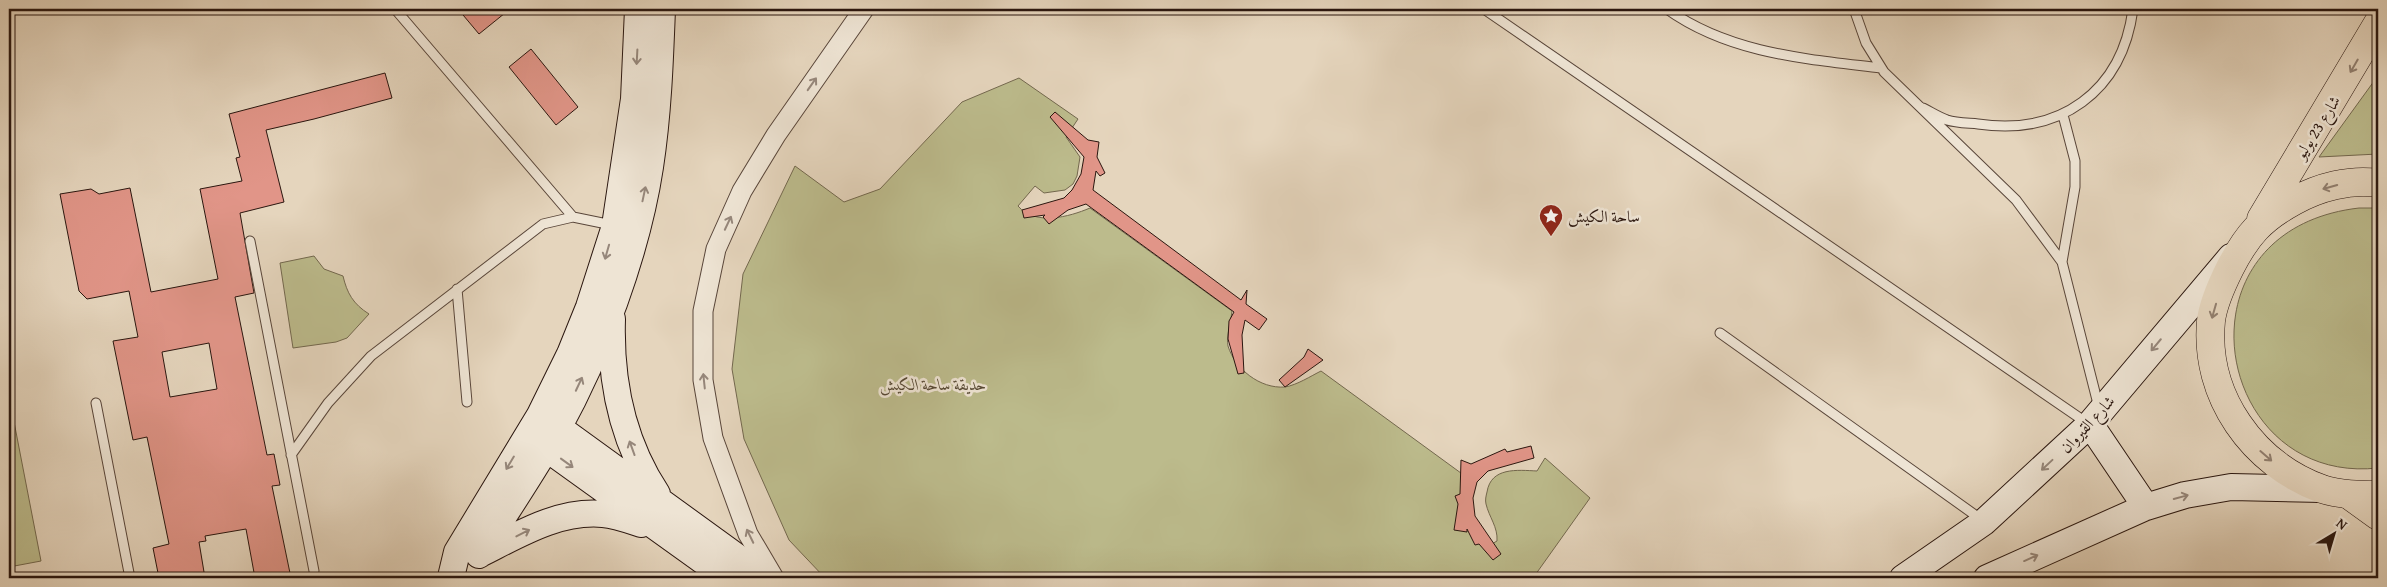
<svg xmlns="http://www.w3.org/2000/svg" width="2387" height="587" font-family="'Gentium Book Plus',Amiri,serif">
<rect width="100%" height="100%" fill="#e5d5bd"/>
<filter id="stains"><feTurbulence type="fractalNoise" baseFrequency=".004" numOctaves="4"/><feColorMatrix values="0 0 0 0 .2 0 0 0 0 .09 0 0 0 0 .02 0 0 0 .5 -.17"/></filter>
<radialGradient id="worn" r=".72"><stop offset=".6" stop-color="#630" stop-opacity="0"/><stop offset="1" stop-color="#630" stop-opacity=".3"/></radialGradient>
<path fill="#bcbb8c" stroke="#73684e" d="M 2378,74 L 2378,154 L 2319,157 L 2377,77 Z
M 1019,78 L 1078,119 L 1066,137 L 1080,157 L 1077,176 L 1073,184 L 1065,190 L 1044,193 L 1035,186 L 1018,206 C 1035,226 1069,217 1090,208 L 1232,311 C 1231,321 1226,337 1228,346 C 1235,369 1260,389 1285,387 C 1297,385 1311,376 1321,371 L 1465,476 L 1462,504 L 1490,545 L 1497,541 C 1498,527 1489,517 1486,504 C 1485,500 1486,496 1487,492 C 1491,467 1517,470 1537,471 L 1545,458 L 1590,498 L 1533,578 L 825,578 L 789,540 L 744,439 L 732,369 L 743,274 L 795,166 L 844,202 L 880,189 L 962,102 Z
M 2359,208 L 2378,208 L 2378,468 C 2213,486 2168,230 2359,208 Z
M 314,256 L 324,269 L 343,276 C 347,293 353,304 369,314 L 347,338 L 336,342 L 293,348 L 280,263 Z
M 9,396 L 41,561 L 9,567 Z"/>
<path fill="#e19588" stroke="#2a160f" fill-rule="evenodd" d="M 458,9 L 510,9 L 479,34 Z
M 531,49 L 578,107 L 556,125 L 509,67 Z
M 385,73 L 392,98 L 314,119 L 266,130 L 284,202 L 240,213 L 254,293 L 235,297 L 267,455 L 274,454 L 280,485 L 272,486 L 291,578 L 255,578 L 246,529 L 205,536 L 206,541 L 199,542 L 205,578 L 159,578 L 153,548 L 169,544 L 147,437 L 133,440 L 113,341 L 138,337 L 129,291 L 87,299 L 79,291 L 60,194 L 91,189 L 99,194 L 130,188 L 151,292 L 218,279 L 200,189 L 242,181 L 236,158 L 240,157 L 229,114 ZM 209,343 L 217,389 L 170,397 L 162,352 Z
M 1055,112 L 1088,140 L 1099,142 L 1097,157 L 1105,173 L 1100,176 L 1096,171 L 1093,190 L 1241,300 L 1247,290 L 1246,304 L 1267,319 L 1259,330 L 1245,320 L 1242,335 L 1244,373 L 1238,374 L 1228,339 L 1229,321 L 1234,312 L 1086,204 L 1068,210 L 1049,224 L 1043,217 L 1045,215 L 1024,218 L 1022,210 L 1064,198 L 1072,190 L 1081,174 L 1084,157 L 1050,117 Z
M 1308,349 L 1323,360 L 1285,387 L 1279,380 L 1304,357 Z
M 1531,446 L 1534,458 L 1488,471 L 1477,482 L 1473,498 L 1475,516 L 1501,554 L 1493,560 L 1479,544 L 1475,545 L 1467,529 L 1467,532 L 1454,530 L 1458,504 L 1455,496 L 1460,494 L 1461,460 L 1471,464 L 1505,449 L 1507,452 Z"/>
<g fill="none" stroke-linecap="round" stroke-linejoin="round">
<g stroke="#59463a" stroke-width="11">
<path id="lane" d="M 395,9 L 573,217
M 1484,9 L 2087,423
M 1667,9 C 1730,54 1807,59 1881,68
M 1854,9 L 1866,43 L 1884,72 L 2016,200 L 2062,262 L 2099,408
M 1923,108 C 1931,112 1939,117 1947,120 C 1956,123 1968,123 1978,124 C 2060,136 2122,92 2133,9
M 250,241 L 314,571
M 2062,262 L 2075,187 L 2075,161 L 2063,115
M 457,289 L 467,402
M 1720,333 L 1982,520
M 96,403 L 130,578
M 291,455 L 328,403 L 371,356 L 543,224 L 573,217 L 612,225"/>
</g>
<g stroke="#59463a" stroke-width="21">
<path id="street" d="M 774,578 L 748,534 L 713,438 L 703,380 L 703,311 L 716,249 L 742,191 L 776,135 L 864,9"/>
</g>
<g stroke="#2a160f" stroke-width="28">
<path id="secondary" d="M 612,319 C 610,382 622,441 657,494
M 544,417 L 766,578
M 2090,424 L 2146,507
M 532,438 L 727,578
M 480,554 C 518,535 558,510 603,514 C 616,515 629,520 641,524
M 479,555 C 505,513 533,472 557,430 C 599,354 637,253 650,167 C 658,115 660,62 662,9
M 451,577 L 457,552 L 540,415 L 570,354 L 589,307 L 615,226 L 634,99 L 638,9
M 1903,578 L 1984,522 L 2090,424 L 2231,257
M 1987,578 L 2146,507 L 2185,495 L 2231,487 L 2323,489"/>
</g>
<g stroke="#2a160f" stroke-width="29">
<path id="primary" d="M 2378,183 C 2350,179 2319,187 2294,201 C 2261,219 2247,235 2230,268 C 2222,284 2213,303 2211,321 C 2204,396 2253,464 2322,489 C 2340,495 2360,495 2378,495
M 2261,219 L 2378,23"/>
</g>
<g stroke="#2a160f" stroke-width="29">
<path id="highway" d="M 2349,495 L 2378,516"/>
</g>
<use href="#lane" stroke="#eee4d4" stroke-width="9"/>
<use href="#street" stroke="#eee4d4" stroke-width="19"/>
<use href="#secondary" stroke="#eee4d4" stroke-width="26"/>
<use href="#primary" stroke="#e5d5bd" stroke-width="28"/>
<use href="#highway" stroke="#e5d5bd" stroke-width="28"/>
</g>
<defs><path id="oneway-shaft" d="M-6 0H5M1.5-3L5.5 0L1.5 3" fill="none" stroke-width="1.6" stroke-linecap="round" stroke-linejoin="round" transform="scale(1.25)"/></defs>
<g stroke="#96877b">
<use href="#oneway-shaft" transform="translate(637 57) rotate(93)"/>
<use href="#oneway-shaft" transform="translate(812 84) rotate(-55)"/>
<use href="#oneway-shaft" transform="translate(644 194) rotate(-78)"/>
<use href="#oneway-shaft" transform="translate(728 223) rotate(-65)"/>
<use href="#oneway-shaft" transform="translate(607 252) rotate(106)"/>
<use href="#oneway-shaft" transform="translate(2156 345) rotate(130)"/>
<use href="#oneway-shaft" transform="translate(704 381) rotate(-96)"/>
<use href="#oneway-shaft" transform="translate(579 384) rotate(-65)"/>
<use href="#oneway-shaft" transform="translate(632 448) rotate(-110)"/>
<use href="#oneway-shaft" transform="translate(510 463) rotate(121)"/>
<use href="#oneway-shaft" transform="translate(567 463) rotate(36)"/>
<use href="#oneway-shaft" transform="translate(2047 465) rotate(137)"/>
<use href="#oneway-shaft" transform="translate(2181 497) rotate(-15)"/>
<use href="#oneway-shaft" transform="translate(523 533) rotate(-27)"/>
<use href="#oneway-shaft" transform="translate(750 536) rotate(-116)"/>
<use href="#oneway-shaft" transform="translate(2031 558) rotate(-24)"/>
</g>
<g stroke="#917f6f">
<use href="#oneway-shaft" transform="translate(2354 66) rotate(120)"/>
<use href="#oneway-shaft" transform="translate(2330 187) rotate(164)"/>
<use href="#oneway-shaft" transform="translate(2214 311) rotate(106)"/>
<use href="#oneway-shaft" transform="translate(2266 456) rotate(41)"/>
</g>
<defs>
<g id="sight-pin" transform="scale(1.25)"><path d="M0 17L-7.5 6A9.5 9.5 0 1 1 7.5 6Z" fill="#8f2418" stroke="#eee4d4"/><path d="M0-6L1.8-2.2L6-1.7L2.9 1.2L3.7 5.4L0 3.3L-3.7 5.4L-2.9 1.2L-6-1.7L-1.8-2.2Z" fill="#fff"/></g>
</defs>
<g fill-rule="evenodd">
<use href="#sight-pin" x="1551" y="216"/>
</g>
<g text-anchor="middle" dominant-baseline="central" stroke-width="5" stroke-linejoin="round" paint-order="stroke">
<g font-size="16" fill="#2a160f" stroke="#eee4d4">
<text transform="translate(2317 127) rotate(-58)">شارع 23 يوليو</text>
<text transform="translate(2087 424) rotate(-47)">شارع القيروان</text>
</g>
<g font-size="16" fill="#2a160f" stroke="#eee4d4" text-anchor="start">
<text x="1568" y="216">ساحة الكيش</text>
</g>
<g font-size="16" font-style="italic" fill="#564834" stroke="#eee4d4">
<text x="933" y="384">حديقة ساحة الكيش</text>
</g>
</g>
<rect width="2387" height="587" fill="none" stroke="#e5d5bd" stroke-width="30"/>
<rect x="10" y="10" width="2367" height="567" fill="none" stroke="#2a160f" stroke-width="2.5"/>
<rect x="15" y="15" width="2357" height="557" fill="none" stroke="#2a160f"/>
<g transform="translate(2334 534) rotate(38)" stroke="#eee4d4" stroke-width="4" paint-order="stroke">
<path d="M0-4L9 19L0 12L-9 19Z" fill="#2a160f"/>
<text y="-8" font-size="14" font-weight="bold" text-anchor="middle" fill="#2a160f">N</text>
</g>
<rect width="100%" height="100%" filter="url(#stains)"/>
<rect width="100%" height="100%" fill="url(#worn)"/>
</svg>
